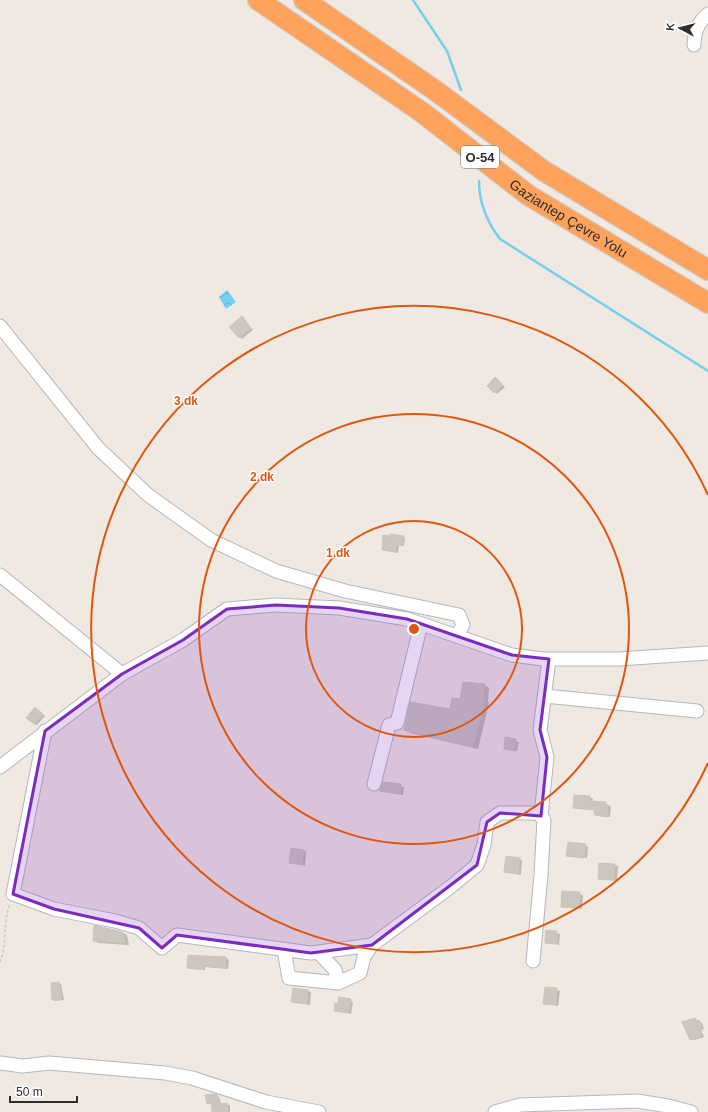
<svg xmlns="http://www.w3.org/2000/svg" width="708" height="1112" font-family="Arial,sans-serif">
<defs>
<pattern id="water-waves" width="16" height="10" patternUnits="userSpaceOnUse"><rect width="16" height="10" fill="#75cff0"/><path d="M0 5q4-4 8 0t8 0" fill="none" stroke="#66b2ce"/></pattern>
</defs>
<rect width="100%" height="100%" fill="#efe9e1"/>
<path fill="url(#water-waves)" d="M 227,290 L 236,302 L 226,309 L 219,297 Z"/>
<path fill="#0003" d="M 242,318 L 253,330 L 242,339 L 231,327 Z
M 495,378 L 505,387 L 497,394 L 495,392 Z
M 403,537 L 405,538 L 404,546 L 399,545 L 398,553 L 383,550 Z
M 484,685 L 489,688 L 488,702 L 489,703 L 478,749 L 410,733 L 405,730 L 451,710 L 461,700 Z
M 38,710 L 45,716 L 37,725 L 34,724 Z
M 506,739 L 519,742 L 517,751 L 505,748 Z
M 383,783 L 404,787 L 403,795 L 380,791 Z
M 590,797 L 593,799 L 592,802 L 609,805 L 611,807 L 610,817 L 595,814 L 599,810 L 574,807 Z
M 585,845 L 588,847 L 587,858 L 567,855 Z
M 304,851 L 306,852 L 305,866 L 290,862 Z
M 520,859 L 522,861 L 521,875 L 505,872 Z
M 600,864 L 618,866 L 617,881 L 599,879 Z
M 563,892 L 583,895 L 582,909 L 562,907 Z
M 547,931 L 560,934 L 559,945 L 546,942 Z
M 122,932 L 127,935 L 129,945 L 98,943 L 94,940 Z
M 189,956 L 226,958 L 229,960 L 228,969 L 205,967 L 205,970 L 191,969 L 188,968 Z
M 59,983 L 61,984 L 64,1000 L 55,1001 L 53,999 Z
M 546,988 L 560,991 L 558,1006 L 544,1003 Z
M 294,989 L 311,992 L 310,1005 L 293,1002 Z
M 350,1000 L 353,1002 L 351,1014 L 335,1010 Z
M 695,1019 L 702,1023 L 704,1029 L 701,1030 L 704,1037 L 694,1040 L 691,1039 Z
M 217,1095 L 219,1097 L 221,1104 L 230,1105 L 230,1112 L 213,1112 L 213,1104 L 208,1103 Z"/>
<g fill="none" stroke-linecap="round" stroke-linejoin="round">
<path stroke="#75cff0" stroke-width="2.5" d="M 413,0 L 447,51 L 461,90
M 479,181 C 479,203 487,222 500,239 L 708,371"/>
</g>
<path fill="#cbc7bf" stroke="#cbc5ba" d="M 242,316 L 251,328 L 239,338 L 229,327 Z
M 495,377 L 503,385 L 494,393 L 487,386 Z
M 390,534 L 404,536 L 402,546 L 397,545 L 396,552 L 382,550 L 383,535 L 390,536 Z
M 463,682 L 485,684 L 483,699 L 485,699 L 473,747 L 404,730 L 410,702 L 450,709 L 452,698 L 460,699 Z
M 35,707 L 43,714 L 34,724 L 26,718 Z
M 505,737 L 516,739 L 515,751 L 504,749 Z
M 383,782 L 401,784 L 400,794 L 379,791 Z
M 574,795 L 590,796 L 590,801 L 606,802 L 606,805 L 608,805 L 607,817 L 594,815 L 594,810 L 573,808 Z
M 568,842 L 586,844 L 584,858 L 566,856 Z
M 291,848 L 304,850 L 302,865 L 289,863 Z
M 506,856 L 520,858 L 518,874 L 504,872 Z
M 599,863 L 615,864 L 614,880 L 598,879 Z
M 562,891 L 580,892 L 579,908 L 561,907 Z
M 94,925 L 122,932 L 125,943 L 93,941 Z
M 546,930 L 557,931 L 556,944 L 545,943 Z
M 188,955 L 226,957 L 226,968 L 203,966 L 203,969 L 187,968 Z
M 59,982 L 62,999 L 52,1000 L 51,983 Z
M 545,987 L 557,988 L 556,1005 L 543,1004 Z
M 293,988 L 308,990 L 307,1004 L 291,1002 Z
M 339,997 L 351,999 L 348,1013 L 334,1011 L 335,1003 L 338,1004 Z
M 695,1018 L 696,1021 L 699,1020 L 702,1028 L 699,1029 L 701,1036 L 690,1040 L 682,1022 Z
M 214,1094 L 217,1094 L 219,1104 L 227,1103 L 228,1112 L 212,1112 L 211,1103 L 207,1104 L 205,1095 Z"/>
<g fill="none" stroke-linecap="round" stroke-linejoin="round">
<g stroke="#b4b7c1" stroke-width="15">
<path id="minor" d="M 694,45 C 694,32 698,22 708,14
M 0,326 L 98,448 L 148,495 L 211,540 L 276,571 L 345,591 L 459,615 L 463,625 L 457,636
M 0,575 L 122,674
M 545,696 L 697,711
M 45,731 L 13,894 L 54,909 L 115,921 L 139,928 L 162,948 L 177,935 L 311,953 L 372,945 L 364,957 L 360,973 L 338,983 L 289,978 L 284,950
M 0,767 L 122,674 L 183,640 L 227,609 L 276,605 L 339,608 L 407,619 L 512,655 L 543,659 L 619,659 L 708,653
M 374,784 L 389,725 L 397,723 L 421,624
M 372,945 L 449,888 L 477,865 L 484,845 L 487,822 L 500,813 L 536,813 L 541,816
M 319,953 L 335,970 L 338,983
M 533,961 L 541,875 L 544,820 L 541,816 L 547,757 L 540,730 L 549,659
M 0,1063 L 23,1066 L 49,1063 L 165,1073 L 192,1078 L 266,1102 L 319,1112
M 495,1112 L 520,1105 L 637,1101 L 668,1106 L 691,1112"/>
</g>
<g stroke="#c9c9c9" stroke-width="22">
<g id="highway">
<path id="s1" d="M 258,0 L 423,113 L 528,195 L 708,303"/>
<path d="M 304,0 L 436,91 L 544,171 L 708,270"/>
</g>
</g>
<path stroke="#c9c9c9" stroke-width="1.5" stroke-dasharray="3 2" stroke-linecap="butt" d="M 0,962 C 8,943 2,923 10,904"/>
<use href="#minor" stroke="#fff" stroke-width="13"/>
<use href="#highway" stroke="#ffa35c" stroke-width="20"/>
</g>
<path fill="#7b2cbf" fill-opacity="0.2" stroke="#7b2cbf" stroke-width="3" stroke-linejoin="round" d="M 276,605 L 339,608 L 407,619 L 512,655 L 549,659 L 540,730 L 547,757 L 541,816 L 500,813 L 487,822 L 477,865 L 372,945 L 311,953 L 177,935 L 162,948 L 139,928 L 54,909 L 13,894 L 45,731 L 122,674 L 183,640 L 227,609 Z"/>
<g fill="none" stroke="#df570e" stroke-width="2">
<circle cx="414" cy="629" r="108"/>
<circle cx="414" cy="629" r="215"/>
<path d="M708 763A323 323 0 1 1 708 495"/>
</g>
<g text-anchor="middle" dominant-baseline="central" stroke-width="3" stroke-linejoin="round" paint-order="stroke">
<rect fill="#fff" stroke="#6d6d6d" stroke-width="1" x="461" y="146" width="38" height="22" rx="3"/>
<g font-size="13" font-weight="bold" fill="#2e2e2e">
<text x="480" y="157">O-54</text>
</g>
<g font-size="14" fill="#2e2e2e" stroke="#fff">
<text stroke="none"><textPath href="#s1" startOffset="380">Gaziantep Çevre Yolu</textPath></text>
</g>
</g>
<circle cx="414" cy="629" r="6" fill="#df570e" stroke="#fff" stroke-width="2"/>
<g font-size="12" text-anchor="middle" font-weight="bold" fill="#df570e" stroke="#fff" stroke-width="3" stroke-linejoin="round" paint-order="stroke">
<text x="186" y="405">3 dk</text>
<text x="262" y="481">2 dk</text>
<text x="338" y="557">1 dk</text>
</g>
<g transform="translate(680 28) rotate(277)" stroke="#ffffff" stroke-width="3" paint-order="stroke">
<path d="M0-3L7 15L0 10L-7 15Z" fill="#2e2e2e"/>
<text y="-6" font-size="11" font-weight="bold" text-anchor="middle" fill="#2e2e2e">K</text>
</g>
<path d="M10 1096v6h67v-6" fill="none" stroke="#2e2e2e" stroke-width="2"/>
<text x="16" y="1096" font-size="12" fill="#2e2e2e" stroke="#ffffff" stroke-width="3" paint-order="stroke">50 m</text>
</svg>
